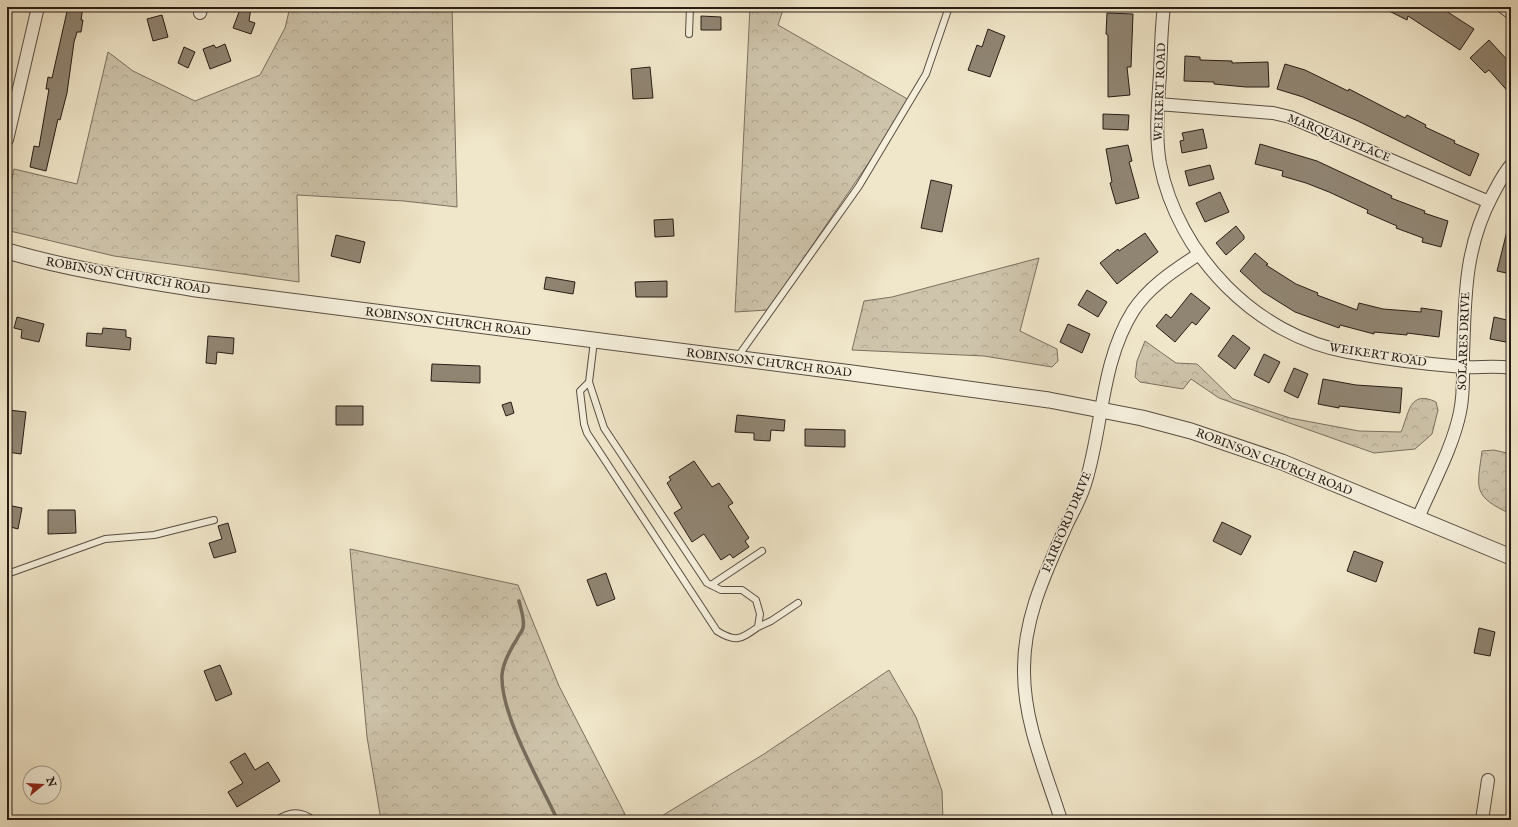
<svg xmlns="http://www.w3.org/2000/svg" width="1518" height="827" font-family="'IM FELL English',serif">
<defs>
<pattern id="forest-crowns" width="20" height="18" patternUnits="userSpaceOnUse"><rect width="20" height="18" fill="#cec4ab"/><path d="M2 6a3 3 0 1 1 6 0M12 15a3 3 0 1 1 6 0" fill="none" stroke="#b1a892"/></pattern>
</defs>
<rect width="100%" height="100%" fill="#f0e6c9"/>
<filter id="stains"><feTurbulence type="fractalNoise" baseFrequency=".005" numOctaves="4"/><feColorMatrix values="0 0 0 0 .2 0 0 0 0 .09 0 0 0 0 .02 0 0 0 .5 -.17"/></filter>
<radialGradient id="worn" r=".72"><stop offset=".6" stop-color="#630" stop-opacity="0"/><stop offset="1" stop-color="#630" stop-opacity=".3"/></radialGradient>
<path fill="url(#forest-crowns)" stroke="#7a7060" d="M 290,7 L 452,7 L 457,207 L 404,201 L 297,195 L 299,282 L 114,256 L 10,231 L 7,229 L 7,201 L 14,169 L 77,184 L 108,52 L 133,71 L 195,101 L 260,75 L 285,28 Z
M 750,7 L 784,7 L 778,25 L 911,101 L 768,310 L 735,312 Z
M 1039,258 L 1020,331 L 1057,349 L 1058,361 L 1052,367 L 984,356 L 852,350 L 864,301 L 892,297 Z
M 1145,341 L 1176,363 L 1197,364 L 1233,399 L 1290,418 L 1359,431 L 1401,432 C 1409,414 1409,389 1436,402 L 1438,410 L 1432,434 L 1415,449 L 1374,453 L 1219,398 L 1191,379 L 1183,389 L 1140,382 L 1135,377 L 1137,361 Z
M 1494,450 L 1511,454 L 1511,514 C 1472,496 1477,489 1482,451 Z
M 350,549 L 518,585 L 559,686 L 628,820 L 381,820 L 367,737 Z
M 889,670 L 916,717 L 942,791 L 943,820 L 655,820 L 764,754 Z"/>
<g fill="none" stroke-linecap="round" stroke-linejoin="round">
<path stroke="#776c5d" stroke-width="3.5" d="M 519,601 C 521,610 525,620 523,628 C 522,632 518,636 517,639 C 510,650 503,662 502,675 C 500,714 540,782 557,819 L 562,820"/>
</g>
<path fill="#908573" stroke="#271c16" d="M 68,7 L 83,7 L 81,20 L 83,20 L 81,32 L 77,32 L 74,42 L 67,93 L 60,120 L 58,119 L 46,171 L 30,167 L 34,146 L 39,147 L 49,89 L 46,89 L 48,77 L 52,78 Z
M 241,7 L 251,7 L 249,21 L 255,23 L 251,34 L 233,28 Z
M 1381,7 L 1440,7 L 1474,29 L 1460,50 L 1408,16 L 1407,20 Z
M 1107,13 L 1133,14 L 1131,67 L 1127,67 L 1130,95 L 1108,97 L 1108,35 L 1106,34 Z
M 162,15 L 168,37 L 153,41 L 147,19 Z
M 701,16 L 721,17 L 721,30 L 701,30 Z
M 988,29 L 1005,36 L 990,77 L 968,70 L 977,45 L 982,47 Z
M 1489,40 L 1511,64 L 1511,95 L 1489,70 L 1485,73 L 1470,58 Z
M 225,44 L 231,61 L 210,69 L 203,49 L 214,45 L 216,48 Z
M 184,47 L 195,52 L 188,68 L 178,63 Z
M 1185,56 L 1200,57 L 1200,60 L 1232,61 L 1232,63 L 1268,62 L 1269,87 L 1246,87 L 1214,84 L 1214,82 L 1184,81 Z
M 1285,64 L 1305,70 L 1348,91 L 1349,89 L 1405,118 L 1407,115 L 1426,125 L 1425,127 L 1455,141 L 1454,143 L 1479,154 L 1470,176 L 1358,121 L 1303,97 L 1277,89 Z
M 650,67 L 653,98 L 633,99 L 631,69 Z
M 1103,114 L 1129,115 L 1128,130 L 1103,129 Z
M 1203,129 L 1207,148 L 1182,153 L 1180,141 L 1184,140 L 1182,133 Z
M 1260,144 L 1317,161 L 1392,196 L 1391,198 L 1425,211 L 1424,213 L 1448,221 L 1441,247 L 1422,242 L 1423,238 L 1396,228 L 1397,226 L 1367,213 L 1368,210 L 1329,192 L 1306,183 L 1282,176 L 1283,171 L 1255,164 Z
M 1128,145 L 1132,161 L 1129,162 L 1139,198 L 1116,204 L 1110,183 L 1112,182 L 1106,149 Z
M 1210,165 L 1214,179 L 1189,186 L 1185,171 Z
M 931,180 L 952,185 L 942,232 L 921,228 Z
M 1220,192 L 1229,212 L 1205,222 L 1196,203 Z
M 673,219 L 674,236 L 655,237 L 654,220 Z
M 1509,223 L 1511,224 L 1511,274 L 1497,271 Z
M 1236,226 L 1244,236 L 1244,239 L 1226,255 L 1216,243 Z
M 1145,233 L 1158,252 L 1117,284 L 1100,263 L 1118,249 L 1119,251 Z
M 336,235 L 365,242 L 360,263 L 331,256 Z
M 1255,253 L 1268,264 L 1266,265 L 1296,284 L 1318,293 L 1317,295 L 1357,310 L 1359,303 L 1383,309 L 1421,312 L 1421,308 L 1442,311 L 1439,337 L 1407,333 L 1407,335 L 1374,332 L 1374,334 L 1340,325 L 1339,328 L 1295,312 L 1263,292 L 1240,271 Z
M 546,277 L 575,282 L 573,294 L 544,289 Z
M 667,281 L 667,297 L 636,297 L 635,282 Z
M 1087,290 L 1107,302 L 1098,317 L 1078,305 Z
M 1191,293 L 1210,308 L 1196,325 L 1192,322 L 1175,342 L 1156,326 L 1166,314 L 1171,318 Z
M 17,317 L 44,324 L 39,342 L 21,338 L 22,330 L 14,328 Z
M 1494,317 L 1511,321 L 1511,343 L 1490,339 Z
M 1068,324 L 1090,334 L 1082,353 L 1060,342 Z
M 103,328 L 126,330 L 126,337 L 131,338 L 130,350 L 86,346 L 87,333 L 102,334 Z
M 1233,335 L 1250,348 L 1235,369 L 1218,356 Z
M 208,336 L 234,338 L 233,354 L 217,352 L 216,364 L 206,363 Z
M 1264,354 L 1280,362 L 1269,383 L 1254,375 Z
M 432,364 L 480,366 L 480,383 L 431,381 Z
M 1294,368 L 1308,374 L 1298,398 L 1284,391 Z
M 1323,379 L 1356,385 L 1402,388 L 1400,413 L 1339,406 L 1339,408 L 1318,404 Z
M 511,402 L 514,413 L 506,416 L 502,405 Z
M 336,406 L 363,406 L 363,425 L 336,425 Z
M 9,410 L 26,412 L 21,454 L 7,452 L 7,428 Z
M 737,415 L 785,420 L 784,431 L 771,430 L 770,441 L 754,440 L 754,433 L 735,432 Z
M 805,429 L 845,430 L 845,447 L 805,446 Z
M 694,461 L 712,487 L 719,483 L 733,503 L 728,506 L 749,538 L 745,541 L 749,547 L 733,558 L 730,554 L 721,560 L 704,534 L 692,542 L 674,513 L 682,508 L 667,483 L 671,480 L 669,477 Z
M 7,505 L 22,508 L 18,529 L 7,526 Z
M 48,510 L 75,510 L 76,533 L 48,534 Z
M 1222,522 L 1251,536 L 1241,555 L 1213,541 Z
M 228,523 L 236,552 L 214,558 L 209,543 L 222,539 L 218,526 Z
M 1354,551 L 1383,562 L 1376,582 L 1347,571 Z
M 606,573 L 615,599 L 597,606 L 587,580 Z
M 1479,628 L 1495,632 L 1490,656 L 1474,653 Z
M 220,665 L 232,694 L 216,701 L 204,671 Z
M 245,753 L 255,770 L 268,762 L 280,781 L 237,807 L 228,792 L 243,783 L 230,762 Z"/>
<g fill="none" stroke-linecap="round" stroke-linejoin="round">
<g stroke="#594e43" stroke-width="8">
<path id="service" d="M 689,34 L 690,7
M 737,358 L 859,186 L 926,74 L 949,7
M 589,382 L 580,391 L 584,424 L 587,433 L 717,631 C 736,643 741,639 758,627 L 760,614 L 756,600 L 742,590 L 721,590 L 707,583 L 604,428 L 589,382 L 594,341
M 7,574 L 105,539 L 154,535 L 214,520
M 711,585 L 762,551
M 758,627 L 771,621 L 798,603
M 276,820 C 290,812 300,810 313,820"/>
</g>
<g stroke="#594e43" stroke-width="14">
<path id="minor" d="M 1164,7 C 1161,29 1161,51 1160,74 C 1158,103 1155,135 1160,164 C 1178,255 1256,336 1348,352 C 1386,359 1425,364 1463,367 C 1478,368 1495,365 1511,368
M 1503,7 L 1511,13
M 200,13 L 202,7
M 1158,104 L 1273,113 L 1290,117 L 1489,202
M 7,140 L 38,7
M 1418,518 C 1432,485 1453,447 1460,412 C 1464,394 1463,375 1463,357 C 1465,299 1464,249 1492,196 C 1498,185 1503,174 1511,165
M 1061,820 C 1046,772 1024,723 1024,672 C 1023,618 1046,572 1067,524 C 1074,510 1082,496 1086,481 C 1103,425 1101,362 1133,311 C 1149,286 1175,270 1199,254
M 1482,820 L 1488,780"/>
</g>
<g stroke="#594e43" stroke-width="17">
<path id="tertiary" d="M 7,251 C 69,269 132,279 196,289 L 852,373 L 1049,400 L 1142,418 L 1191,431 L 1282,462 L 1511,557"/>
</g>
<use href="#service" stroke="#f5efdc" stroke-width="6"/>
<use href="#minor" stroke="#f5efdc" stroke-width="12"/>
<use href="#tertiary" stroke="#f5efdc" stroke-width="15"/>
</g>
<g text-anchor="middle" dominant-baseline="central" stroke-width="3" stroke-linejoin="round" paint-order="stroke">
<g font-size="12" fill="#271c16" stroke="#f5efdc">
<text transform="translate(1160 92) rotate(-88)">WEIKERT ROAD</text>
<text transform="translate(1339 138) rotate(22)">MARQUAM PLACE</text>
<text transform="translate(128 276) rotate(10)">ROBINSON CHURCH ROAD</text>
<text transform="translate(448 322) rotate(7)">ROBINSON CHURCH ROAD</text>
<text transform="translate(1464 341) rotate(-88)">SOLARES DRIVE</text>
<text transform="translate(1378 355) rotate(9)">WEIKERT ROAD</text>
<text transform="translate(769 363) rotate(7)">ROBINSON CHURCH ROAD</text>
<text transform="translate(1274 462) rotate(21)">ROBINSON CHURCH ROAD</text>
<text transform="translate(1067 522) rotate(-67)">FAIRFORD DRIVE</text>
</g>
</g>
<rect width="1518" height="827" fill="none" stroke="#f0e6c9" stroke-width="24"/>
<rect x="8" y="8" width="1502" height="811" fill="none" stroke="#271c16" stroke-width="2"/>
<rect x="12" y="12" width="1494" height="803" fill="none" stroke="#271c16"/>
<g transform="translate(42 785) rotate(72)"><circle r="19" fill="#f5efdc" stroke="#a39b8d"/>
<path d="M0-3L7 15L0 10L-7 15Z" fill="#8f2418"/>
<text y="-6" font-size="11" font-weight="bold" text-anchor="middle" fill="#271c16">N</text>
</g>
<rect width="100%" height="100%" filter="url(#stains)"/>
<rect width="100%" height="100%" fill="url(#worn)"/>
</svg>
